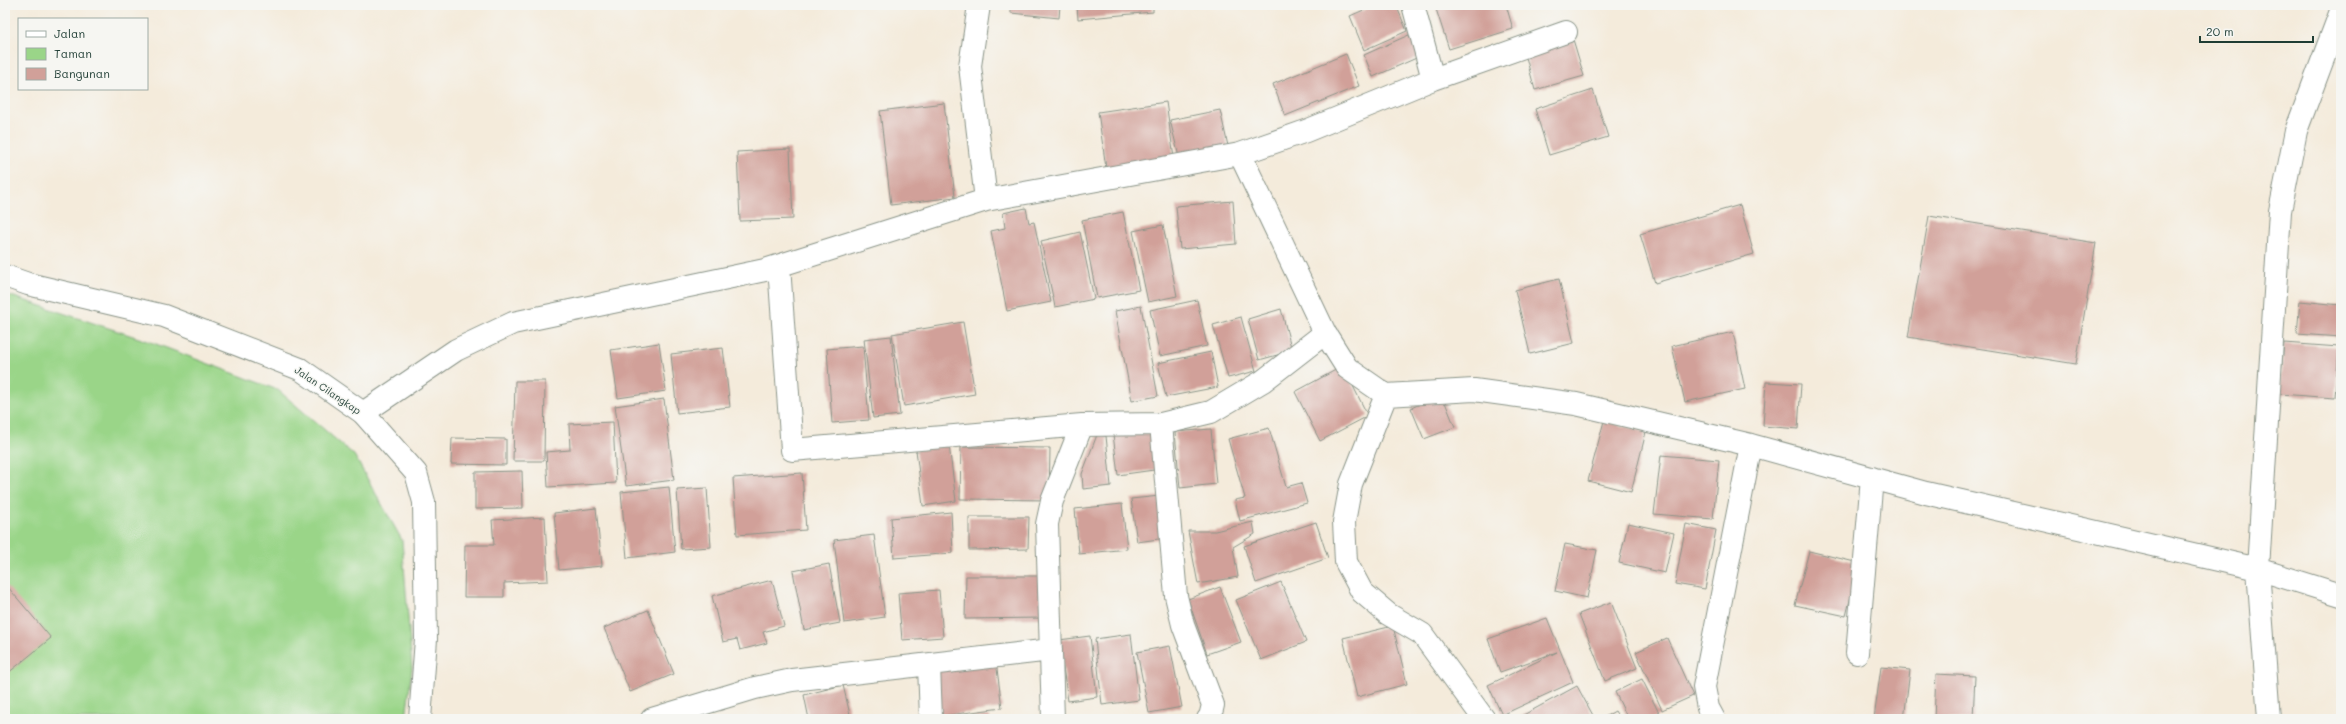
<svg xmlns="http://www.w3.org/2000/svg" width="2346" height="724" font-family="Mali,sans-serif">
<rect width="100%" height="100%" fill="#f6f6f2"/>
<filter id="ink" filterUnits="userSpaceOnUse"><feTurbulence type="fractalNoise" baseFrequency=".025" numOctaves="2"/><feDisplacementMap in="SourceGraphic" scale="8" xChannelSelector="R" yChannelSelector="G"/><feConvolveMatrix kernelMatrix="1 2 1 2 8 2 1 2 1" color-interpolation-filters="sRGB"/></filter>
<filter id="wash" filterUnits="userSpaceOnUse"><feTurbulence type="fractalNoise" baseFrequency=".012" numOctaves="4" result="noise"/><feDisplacementMap in="SourceGraphic" scale="16" xChannelSelector="R" yChannelSelector="G"/><feGaussianBlur stdDeviation="0.9" result="paint"/><feColorMatrix in="noise" values="0 0 0 0 0 0 0 0 0 0 0 0 0 0 0 0 0 1.4 0 .05"/><feComposite in="paint" operator="in"/></filter>
<g filter="url(#wash)">
<rect width="100%" height="100%" fill="#f4ebdb"/>
<path fill="#9ad588" stroke="#5c895e" d="M 5,294 L 148,341 L 278,390 L 354,455 L 402,540 L 412,668 L 406,719 L 5,719 Z"/>
<g id="blocks">
<path fill="#d1a099" d="M 1011,5 L 1060,5 L 1059,18 L 1011,13 Z
M 1077,5 L 1153,5 L 1153,12 L 1078,19 Z
M 1375,5 L 1396,5 L 1407,31 L 1364,50 L 1350,16 Z
M 1448,5 L 1506,5 L 1513,29 L 1449,49 L 1436,9 Z
M 1411,34 L 1421,56 L 1373,77 L 1364,55 Z
M 1572,36 L 1584,76 L 1535,90 L 1524,50 Z
M 1346,54 L 1359,86 L 1285,116 L 1273,84 Z
M 1593,90 L 1608,137 L 1549,155 L 1535,109 Z
M 1166,102 L 1174,158 L 1106,168 L 1098,112 Z
M 944,103 L 955,197 L 891,205 L 880,111 Z
M 1220,110 L 1228,146 L 1179,157 L 1170,120 Z
M 790,149 L 793,219 L 740,221 L 737,152 Z
M 1233,201 L 1236,244 L 1180,249 L 1176,206 Z
M 1740,205 L 1754,254 L 1655,283 L 1640,234 Z
M 1026,208 L 1029,223 L 1034,222 L 1051,302 L 1007,311 L 991,231 L 1005,228 L 1003,213 Z
M 1123,212 L 1139,290 L 1097,298 L 1082,220 Z
M 1929,216 L 2096,243 L 2076,364 L 1908,337 Z
M 1163,225 L 1177,296 L 1148,302 L 1133,231 Z
M 1080,232 L 1094,299 L 1055,307 L 1041,241 Z
M 1559,279 L 1574,343 L 1530,354 L 1515,290 Z
M 1197,300 L 1207,346 L 1160,356 L 1150,310 Z
M 2300,301 L 2341,305 L 2341,337 L 2297,334 Z
M 1141,306 L 1158,396 L 1132,401 L 1115,311 Z
M 1281,309 L 1292,351 L 1259,360 L 1248,319 Z
M 1241,317 L 1256,371 L 1228,378 L 1213,325 Z
M 963,322 L 975,394 L 904,406 L 892,334 Z
M 1733,332 L 1745,389 L 1685,402 L 1672,346 Z
M 891,336 L 900,415 L 873,418 L 864,339 Z
M 659,343 L 666,391 L 618,398 L 611,350 Z
M 2284,343 L 2339,347 L 2335,398 L 2279,394 Z
M 863,346 L 869,420 L 832,423 L 827,349 Z
M 723,348 L 730,407 L 677,413 L 671,354 Z
M 1211,352 L 1218,387 L 1166,397 L 1158,363 Z
M 1343,366 L 1368,416 L 1320,441 L 1295,392 Z
M 515,381 L 545,381 L 544,461 L 513,461 Z
M 1766,382 L 1801,384 L 1798,429 L 1763,426 Z
M 1442,395 L 1455,427 L 1424,439 L 1411,408 Z
M 664,399 L 674,480 L 626,486 L 615,406 Z
M 1604,421 L 1646,432 L 1631,492 L 1588,481 Z
M 613,422 L 616,483 L 548,487 L 546,452 L 570,450 L 569,424 Z
M 1156,428 L 1161,469 L 1118,475 L 1113,434 Z
M 1269,428 L 1286,487 L 1301,483 L 1307,503 L 1240,521 L 1235,500 L 1245,498 L 1228,439 Z
M 1211,429 L 1216,484 L 1180,488 L 1175,432 Z
M 1097,435 L 1106,436 L 1111,486 L 1083,489 L 1082,474 Z
M 452,438 L 506,439 L 506,465 L 451,464 Z
M 949,445 L 956,501 L 923,506 L 916,450 Z
M 961,447 L 1050,448 L 1049,500 L 960,499 Z
M 1661,455 L 1719,460 L 1713,519 L 1654,514 Z
M 522,471 L 523,508 L 475,509 L 475,472 Z
M 802,473 L 806,530 L 737,535 L 733,478 Z
M 669,487 L 675,552 L 627,558 L 621,492 Z
M 707,488 L 711,547 L 681,549 L 677,490 Z
M 1160,496 L 1166,538 L 1137,542 L 1131,499 Z
M 1122,504 L 1127,549 L 1079,554 L 1075,509 Z
M 596,508 L 602,566 L 559,570 L 554,513 Z
M 951,512 L 953,553 L 894,558 L 891,518 Z
M 545,517 L 548,581 L 504,583 L 504,597 L 464,597 L 465,545 L 494,545 L 492,520 Z
M 969,517 L 1029,517 L 1028,549 L 969,550 Z
M 1253,522 L 1255,534 L 1233,547 L 1238,577 L 1198,584 L 1188,531 L 1215,531 Z
M 1316,522 L 1328,558 L 1256,583 L 1244,546 Z
M 1628,523 L 1674,533 L 1665,573 L 1619,563 Z
M 1686,524 L 1716,530 L 1705,589 L 1675,584 Z
M 874,535 L 885,617 L 844,623 L 834,540 Z
M 1565,544 L 1597,550 L 1587,598 L 1555,591 Z
M 1809,551 L 1859,563 L 1846,616 L 1795,605 Z
M 829,564 L 840,623 L 804,630 L 793,571 Z
M 966,576 L 1044,576 L 1043,618 L 965,619 Z
M 772,580 L 784,626 L 763,632 L 767,643 L 740,650 L 737,639 L 723,642 L 712,596 Z
M 1281,582 L 1306,642 L 1261,660 L 1236,600 Z
M 7,586 L 51,638 L 7,674 L 5,672 L 5,588 Z
M 1220,587 L 1241,642 L 1207,654 L 1188,599 Z
M 939,590 L 943,637 L 902,640 L 898,593 Z
M 1611,602 L 1637,668 L 1605,681 L 1579,614 Z
M 648,610 L 674,674 L 630,692 L 604,628 Z
M 1547,618 L 1573,682 L 1502,715 L 1488,685 L 1557,652 L 1500,672 L 1488,639 Z
M 1393,626 L 1407,684 L 1357,697 L 1343,638 Z
M 1131,634 L 1139,700 L 1102,705 L 1095,639 Z
M 1090,636 L 1097,697 L 1068,701 L 1059,640 Z
M 1667,638 L 1693,696 L 1662,710 L 1636,652 Z
M 1170,646 L 1182,707 L 1149,713 L 1137,652 Z
M 996,661 L 1002,708 L 941,716 L 935,670 Z
M 1881,667 L 1910,670 L 1904,719 L 1874,719 Z
M 1936,674 L 1975,676 L 1973,719 L 1934,719 Z
M 1642,679 L 1660,715 L 1652,719 L 1628,719 L 1615,692 Z
M 843,685 L 851,719 L 809,719 L 804,695 Z
M 1577,686 L 1595,719 L 1516,719 Z
M 1615,711 L 1620,719 L 1601,719 Z
M 990,716 L 990,719 L 969,719 L 969,718 Z"/>
</g>
</g>
<g filter="url(#ink)">
<use href="#blocks" fill-opacity="0" stroke="#8a9488" stroke-width="1"/>
<g fill="none" stroke-linecap="round" stroke-linejoin="round">
<g stroke="#8a9488" stroke-width="24">
<path id="minor" d="M 979,5 L 970,66 L 986,200
M 1413,5 L 1433,79
M 1240,154 L 1306,131 L 1433,79 L 1566,32
M 779,266 L 792,450 L 1082,425 L 1161,424 L 1211,412 L 1263,381 L 1325,333
M 1386,395 L 1351,484 L 1344,522 L 1346,562 L 1362,592 L 1388,614 L 1422,634 L 1484,719
M 363,413 L 456,350 L 513,323 L 765,270 L 986,200 L 1240,154 L 1325,333 L 1347,368 L 1386,395 L 1474,390 L 1576,404 L 1751,445 L 1926,493 L 2258,569 L 2341,595
M 1161,424 L 1176,596 L 1183,625 L 1213,705 L 1210,717 L 1208,719
M 1857,653 L 1872,478
M 929,665 L 931,719
M 652,719 L 755,688 L 792,680 L 1051,650
M 1053,719 L 1047,524 L 1052,501 L 1082,425
M 1714,719 L 1708,708 L 1704,687 L 1751,445
M 2269,719 L 2258,569 L 2280,211 L 2296,131 L 2341,11"/>
</g>
<g stroke="#8a9488" stroke-width="24">
<path id="tertiary" d="M 5,276 L 28,284 L 164,316 L 300,369 L 363,413 L 416,473 L 424,502 L 426,639 L 420,719"/>
</g>
<use href="#minor" stroke="#fff" stroke-width="22"/>
<use href="#tertiary" stroke="#fff" stroke-width="22"/>
</g>
</g>
<g text-anchor="middle" dominant-baseline="central" stroke-width="3" stroke-linejoin="round" paint-order="stroke">
<g font-size="10" fill="#1f3d34" stroke="#f6f6f2">
<text transform="translate(328 390) rotate(34)">Jalan Cilangkap</text>
</g>
</g>
<rect width="2346" height="724" fill="none" stroke="#f6f6f2" stroke-width="20"/>
<rect x="18" y="18" width="130" height="72" fill="#f6f6f2" stroke="#a0aca6"/>
<rect x="26" y="31" width="20" height="6" fill="#ffffff" stroke="#a0aca6"/>
<text x="54" y="38" font-size="12" fill="#1f3d34">Jalan</text>
<rect x="26" y="48" width="20" height="12" fill="#9ad588" stroke="#a0aca6"/>
<text x="54" y="58" font-size="12" fill="#1f3d34">Taman</text>
<rect x="26" y="68" width="20" height="12" fill="#d1a099" stroke="#a0aca6"/>
<text x="54" y="78" font-size="12" fill="#1f3d34">Bangunan</text>
<path d="M2200 36v6h113v-6" fill="none" stroke="#1f3d34" stroke-width="2"/>
<text x="2206" y="36" font-size="12" fill="#1f3d34" stroke="#f6f6f2" stroke-width="3" paint-order="stroke">20 m</text>
</svg>
